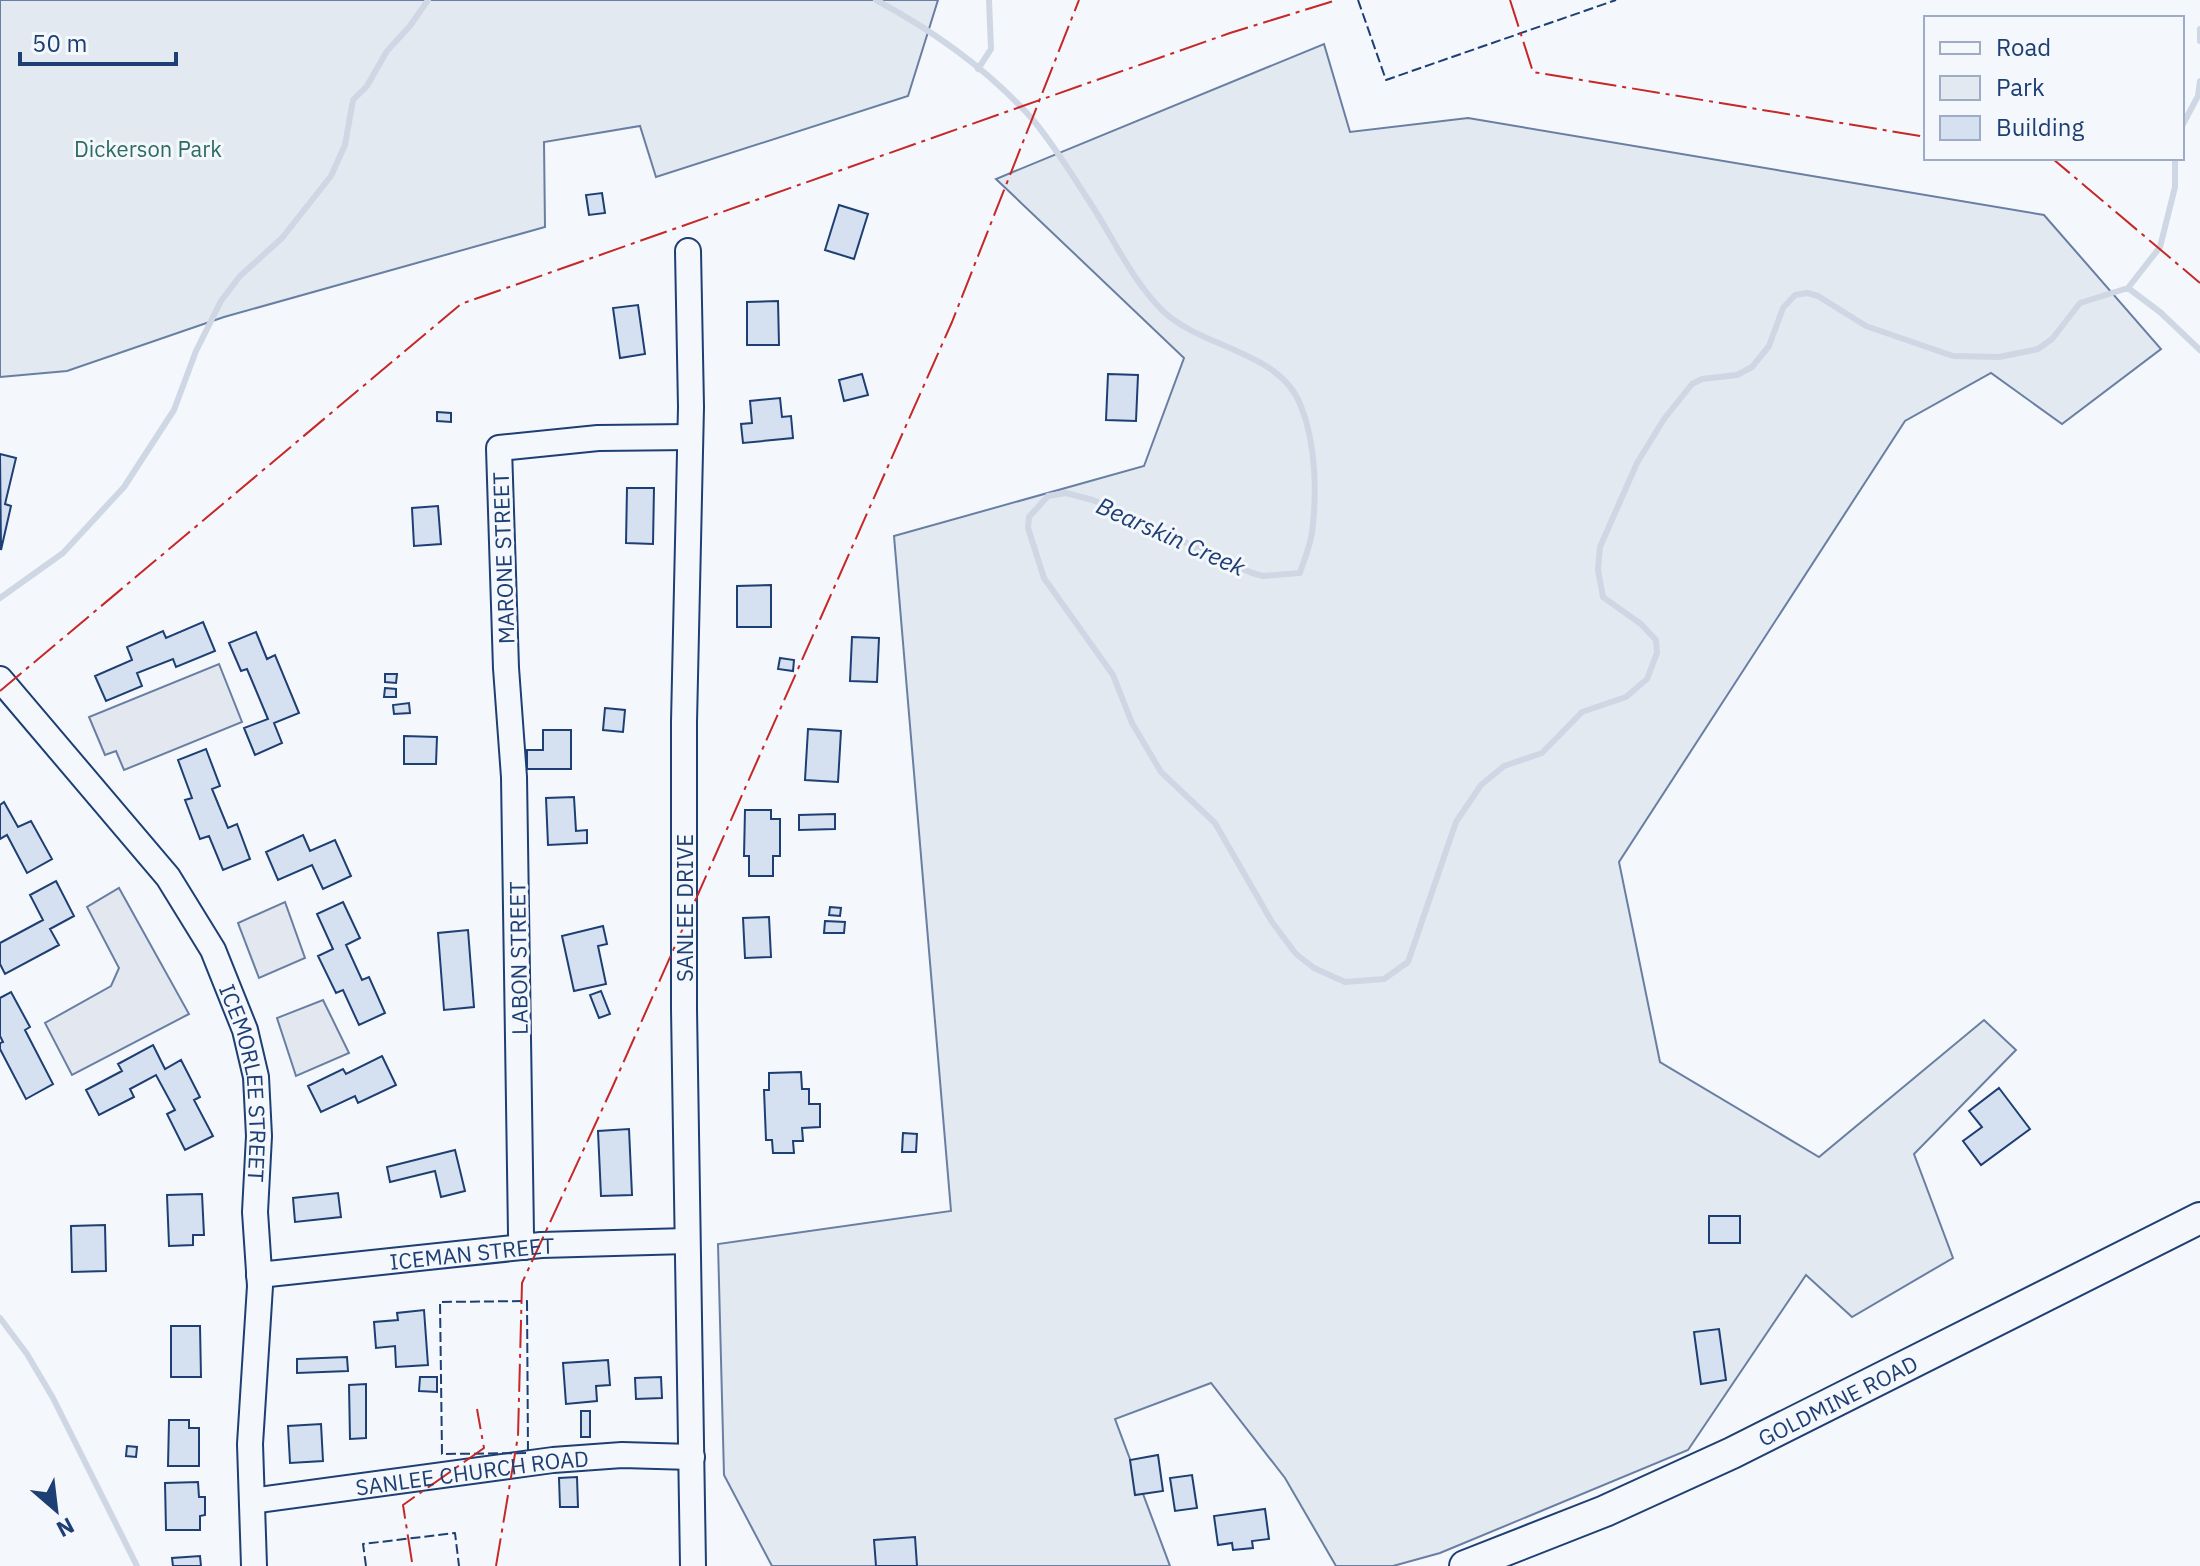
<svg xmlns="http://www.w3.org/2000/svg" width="2200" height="1566" font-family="'IBM Plex Sans',sans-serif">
<rect width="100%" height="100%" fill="#f4f7fb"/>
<path fill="#e3e9f0" stroke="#687fa3" stroke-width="2" d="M 0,0 L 938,0 L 908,96 L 656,177 L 640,126 L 544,142 L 545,227 L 224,317 L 67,371 L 0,377 Z
M 1324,44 L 1350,132 L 1468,118 L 2044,215 L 2161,349 L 2062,424 L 1991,373 L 1905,421 L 1619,862 L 1660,1062 L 1819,1157 L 1984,1020 L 2016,1050 L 1914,1154 L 1953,1258 L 1852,1317 L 1806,1275 L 1688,1450 L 1440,1553 L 1393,1566 L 1336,1566 L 1285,1478 L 1211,1383 L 1115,1419 L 1170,1566 L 772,1566 L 724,1475 L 718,1244 L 951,1211 L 894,536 L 1144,466 L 1184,358 L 996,179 Z"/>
<path fill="#e3e8f0" stroke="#687fa3" stroke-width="2" d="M 219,664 L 242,722 L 124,770 L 116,751 L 105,755 L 89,717 Z
M 119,888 L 189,1014 L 72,1075 L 45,1023 L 111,986 L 119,968 L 87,907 Z
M 285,902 L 305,958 L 259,978 L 238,923 Z
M 323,1000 L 349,1053 L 296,1076 L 277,1018 Z"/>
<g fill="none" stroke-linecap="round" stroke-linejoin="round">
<path stroke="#cfd7e4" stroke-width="6" d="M 876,0 C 930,29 984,67 1026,112 C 1047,134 1072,175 1089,201 C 1114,239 1132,281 1164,312 C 1204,349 1280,351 1301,406 C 1316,444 1317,493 1312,533 C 1310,546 1304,560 1300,573 L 1263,576 L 1252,573 L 1093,500 L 1066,493 L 1048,496 L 1029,517 L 1028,528 L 1044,578 L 1113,675 L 1132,723 L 1161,772 L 1215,823 L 1272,922 L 1296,954 L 1314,968 L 1345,982 L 1384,979 L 1408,962 L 1456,822 L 1481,785 L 1504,766 L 1542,753 L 1582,712 L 1626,697 L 1647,679 L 1657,653 L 1656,640 L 1641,624 L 1603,597 L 1598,570 L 1600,547 L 1637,463 L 1664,419 L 1692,384 L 1702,379 L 1737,375 L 1752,367 L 1769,346 L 1783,308 L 1795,295 L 1807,293 L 1818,296 L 1866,326 L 1953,356 L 1999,357 L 2038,349 L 2052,339 L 2080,303 L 2128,288 L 2160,247 L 2175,187 L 2175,158
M 2200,29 L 2200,41
M 978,69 L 991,49 L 989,0
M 2182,126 L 2198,96 L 2200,81
M 2128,288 L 2160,312 L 2200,350
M 0,598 L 63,553 L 124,487 L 174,410 L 196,351 L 221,301 L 240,276 L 282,238 L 331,176 L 345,145 L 353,100 L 367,86 L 387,51 L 410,26 L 428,0
M 0,1318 L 27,1354 L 53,1398 L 137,1566"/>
</g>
<path fill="#d5e0f0" stroke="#1d3f73" stroke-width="2" d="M 602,193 L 605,213 L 589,215 L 586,195 Z
M 839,205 L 868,214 L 854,259 L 825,250 Z
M 778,301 L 779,345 L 747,345 L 747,302 Z
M 638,305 L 645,354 L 620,358 L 613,308 Z
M 862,374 L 868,395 L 844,401 L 839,380 Z
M 1108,374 L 1138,375 L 1136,421 L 1106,420 Z
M 780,398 L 782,417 L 791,416 L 793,438 L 743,443 L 741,424 L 752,423 L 750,401 Z
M 437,412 L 451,413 L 451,422 L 437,421 Z
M 0,454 L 16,458 L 5,504 L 11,506 L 1,550 Z
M 627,488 L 654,488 L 653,544 L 626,543 Z
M 438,506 L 441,544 L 414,546 L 412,508 Z
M 771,585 L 771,627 L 737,627 L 737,586 Z
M 203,622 L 215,651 L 176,667 L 173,659 L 137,673 L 142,686 L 106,701 L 95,676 L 132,660 L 127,647 L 163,631 L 166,638 Z
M 256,632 L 267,659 L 275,655 L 299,713 L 274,723 L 282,743 L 255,755 L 244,728 L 268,719 L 247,669 L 241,671 L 229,643 Z
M 852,637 L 879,638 L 877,682 L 850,681 Z
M 780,658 L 794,660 L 793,671 L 778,669 Z
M 385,674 L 397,674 L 396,683 L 385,682 Z
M 385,688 L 396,689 L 396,697 L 384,697 Z
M 409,703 L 410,713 L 394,714 L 393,705 Z
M 605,708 L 625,710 L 623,732 L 603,730 Z
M 808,729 L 841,731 L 838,782 L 805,780 Z
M 543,730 L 571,730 L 571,769 L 527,769 L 527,750 L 543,750 Z
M 404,736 L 437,737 L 436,764 L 404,764 Z
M 206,749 L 220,786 L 212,789 L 228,828 L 237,824 L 250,859 L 223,870 L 209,836 L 200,839 L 185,800 L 192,798 L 178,760 Z
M 574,797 L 576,831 L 587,830 L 587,843 L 548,845 L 546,798 Z
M 4,802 L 18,827 L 31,821 L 52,859 L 27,873 L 7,835 L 0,839 L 0,805 Z
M 745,810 L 771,810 L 771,819 L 780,819 L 780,856 L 773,856 L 773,876 L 749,876 L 749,856 L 744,856 Z
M 835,814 L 835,829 L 799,830 L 799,815 Z
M 303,835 L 310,851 L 335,840 L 351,876 L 323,889 L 312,865 L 278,880 L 266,852 Z
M 56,881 L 74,916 L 50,929 L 59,945 L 5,974 L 0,964 L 0,943 L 43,920 L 30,895 Z
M 343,902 L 360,938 L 346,945 L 362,980 L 369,977 L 385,1013 L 359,1025 L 343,990 L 336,993 L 318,956 L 333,949 L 317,914 Z
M 830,907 L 841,908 L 840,916 L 829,915 Z
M 769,917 L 771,957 L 745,958 L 743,918 Z
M 825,921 L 845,922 L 844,933 L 824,933 Z
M 603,926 L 607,944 L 598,946 L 606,984 L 574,991 L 562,936 Z
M 468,930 L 474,1007 L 444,1010 L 438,933 Z
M 601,991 L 610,1014 L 599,1018 L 590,995 Z
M 11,992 L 30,1027 L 25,1030 L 53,1084 L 26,1099 L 0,1049 L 0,1043 L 3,1042 L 0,1036 L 0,998 Z
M 153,1045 L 165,1069 L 181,1060 L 200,1097 L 194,1100 L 213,1136 L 185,1150 L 167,1114 L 175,1110 L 156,1075 L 130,1089 L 134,1097 L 99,1115 L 86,1090 L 122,1071 L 118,1064 Z
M 382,1056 L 396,1085 L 358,1103 L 355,1096 L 321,1112 L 308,1086 L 343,1069 L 346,1074 Z
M 801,1072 L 802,1089 L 809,1089 L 809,1104 L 820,1104 L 820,1127 L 802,1128 L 803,1141 L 793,1141 L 794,1153 L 773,1153 L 772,1140 L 766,1140 L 764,1090 L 769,1090 L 769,1073 Z
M 1999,1088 L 2030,1129 L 1981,1165 L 1963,1141 L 1982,1127 L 1969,1111 Z
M 629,1129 L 632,1195 L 601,1196 L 598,1131 Z
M 903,1133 L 917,1134 L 916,1152 L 902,1152 Z
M 455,1150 L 465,1191 L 441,1197 L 435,1171 L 390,1182 L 387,1167 Z
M 338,1193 L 341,1217 L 295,1222 L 293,1198 Z
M 202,1194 L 204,1235 L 193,1235 L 193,1245 L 169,1246 L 167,1195 Z
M 1709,1216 L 1740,1216 L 1740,1243 L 1709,1243 Z
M 105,1225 L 106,1271 L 72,1272 L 71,1226 Z
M 424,1310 L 428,1365 L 396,1367 L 395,1346 L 376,1348 L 374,1322 L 398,1320 L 397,1313 Z
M 171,1326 L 200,1326 L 201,1377 L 171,1377 Z
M 1719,1329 L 1726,1380 L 1701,1384 L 1694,1332 Z
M 347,1357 L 348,1371 L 297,1373 L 297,1359 Z
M 608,1360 L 610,1385 L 596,1386 L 597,1401 L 566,1404 L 563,1363 Z
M 420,1377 L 437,1377 L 437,1392 L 419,1391 Z
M 661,1377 L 662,1398 L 636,1399 L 635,1378 Z
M 366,1384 L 366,1438 L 350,1439 L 349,1385 Z
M 581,1411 L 590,1411 L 590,1437 L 581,1437 Z
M 169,1420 L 189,1420 L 189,1428 L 199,1428 L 199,1466 L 168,1466 Z
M 321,1424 L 323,1461 L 290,1463 L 288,1426 Z
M 127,1446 L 137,1447 L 136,1457 L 126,1456 Z
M 1158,1455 L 1163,1491 L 1135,1495 L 1130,1460 Z
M 1192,1475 L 1197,1508 L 1175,1511 L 1170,1478 Z
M 577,1477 L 578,1507 L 560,1507 L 559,1478 Z
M 198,1482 L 199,1497 L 205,1497 L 205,1515 L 200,1516 L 200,1530 L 166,1530 L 165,1483 Z
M 1265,1509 L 1269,1539 L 1252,1541 L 1253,1548 L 1233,1550 L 1232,1543 L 1218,1545 L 1214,1516 Z
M 915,1537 L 917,1566 L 876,1566 L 874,1540 Z
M 200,1556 L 201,1566 L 173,1566 L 172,1558 Z"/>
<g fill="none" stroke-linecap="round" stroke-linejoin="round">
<g stroke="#1d3f73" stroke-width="28">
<g id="minor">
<path d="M 688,251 L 691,407 L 684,722 L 684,1009 L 693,1566"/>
<path id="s1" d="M 0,679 L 168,877 L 213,950 L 245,1030 L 256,1077 L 259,1136 L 255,1212 L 260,1286 L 250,1444 L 254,1566"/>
<path d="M 524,1247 L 521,1234 L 514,777 L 506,668 L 499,448 L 598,438 L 690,437"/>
<path id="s2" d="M 259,1275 L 541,1245 L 687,1241"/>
<path id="s3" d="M 252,1501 L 553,1460 L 622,1455 L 692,1457"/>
</g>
</g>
<g stroke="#1d3f73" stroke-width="34">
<g id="major">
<path id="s4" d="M 1465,1566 L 1605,1511 L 1732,1453 L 2200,1218"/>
</g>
</g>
<use href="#minor" stroke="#f4f7fb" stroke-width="24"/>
<use href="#major" stroke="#f4f7fb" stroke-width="30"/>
<path stroke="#1d3f73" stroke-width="2" stroke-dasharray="10 4" stroke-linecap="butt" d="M 1358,0 L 1386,80 L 1616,0
M 527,1301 L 528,1453 L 442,1454 L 440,1302 Z
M 366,1566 L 363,1544 L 455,1533 L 459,1566"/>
<path stroke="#c62828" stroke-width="2" stroke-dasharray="28 6 4 6" stroke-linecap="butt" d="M 1510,0 L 1533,72 L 1926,137
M 2047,158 L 2053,159 L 2200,283
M 0,691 L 461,304 L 1230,33 L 1337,0
M 412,1562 L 403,1505 L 484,1448 L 477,1409
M 496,1566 L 518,1436 L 522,1283 L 612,1088 L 952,322 L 1079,0"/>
</g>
<g text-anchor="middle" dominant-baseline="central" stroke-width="6" stroke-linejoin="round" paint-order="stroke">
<g font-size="22" fill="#2c6c60" stroke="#f4f7fb">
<text x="148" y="148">Dickerson Park</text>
</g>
<g font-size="22" fill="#1d3f73" stroke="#f4f7fb">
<text transform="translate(503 558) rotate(-92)">MARONE STREET</text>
<text transform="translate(684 908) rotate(-90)">SANLEE DRIVE</text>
<text transform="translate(518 958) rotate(-91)">LABON STREET</text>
<text stroke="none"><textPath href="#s1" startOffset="484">ICEMORLEE STREET</textPath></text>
<text stroke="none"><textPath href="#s2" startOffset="214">ICEMAN STREET</textPath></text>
<text stroke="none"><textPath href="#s4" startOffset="408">GOLDMINE ROAD</textPath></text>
<text stroke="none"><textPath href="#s3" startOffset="222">SANLEE CHURCH ROAD</textPath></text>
</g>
<g font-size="24" font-style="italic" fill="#1d3f73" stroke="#f4f7fb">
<text transform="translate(1171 536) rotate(24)">Bearskin Creek</text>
</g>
</g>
<rect x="1924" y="16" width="260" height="144" fill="#f4f7fb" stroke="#9eadc5" stroke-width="2"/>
<rect x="1940" y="42" width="40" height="12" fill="#f4f7fb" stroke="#9eadc5" stroke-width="2"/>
<text x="1996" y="56" font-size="24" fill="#1d3f73">Road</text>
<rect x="1940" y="76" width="40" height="24" fill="#e3e9f0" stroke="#9eadc5" stroke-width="2"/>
<text x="1996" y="96" font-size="24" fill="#1d3f73">Park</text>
<rect x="1940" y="116" width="40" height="24" fill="#d5e0f0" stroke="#9eadc5" stroke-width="2"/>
<text x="1996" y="136" font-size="24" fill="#1d3f73">Building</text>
<g transform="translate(56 1510) rotate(152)" stroke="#f4f7fb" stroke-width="6" paint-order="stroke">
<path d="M0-6L14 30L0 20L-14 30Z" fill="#1d3f73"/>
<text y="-12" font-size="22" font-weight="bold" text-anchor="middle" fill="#1d3f73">N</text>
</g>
<path d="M20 52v12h156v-12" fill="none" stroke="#1d3f73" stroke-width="4"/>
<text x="32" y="52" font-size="24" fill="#1d3f73" stroke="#f4f7fb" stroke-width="6" paint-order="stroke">50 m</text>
</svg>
